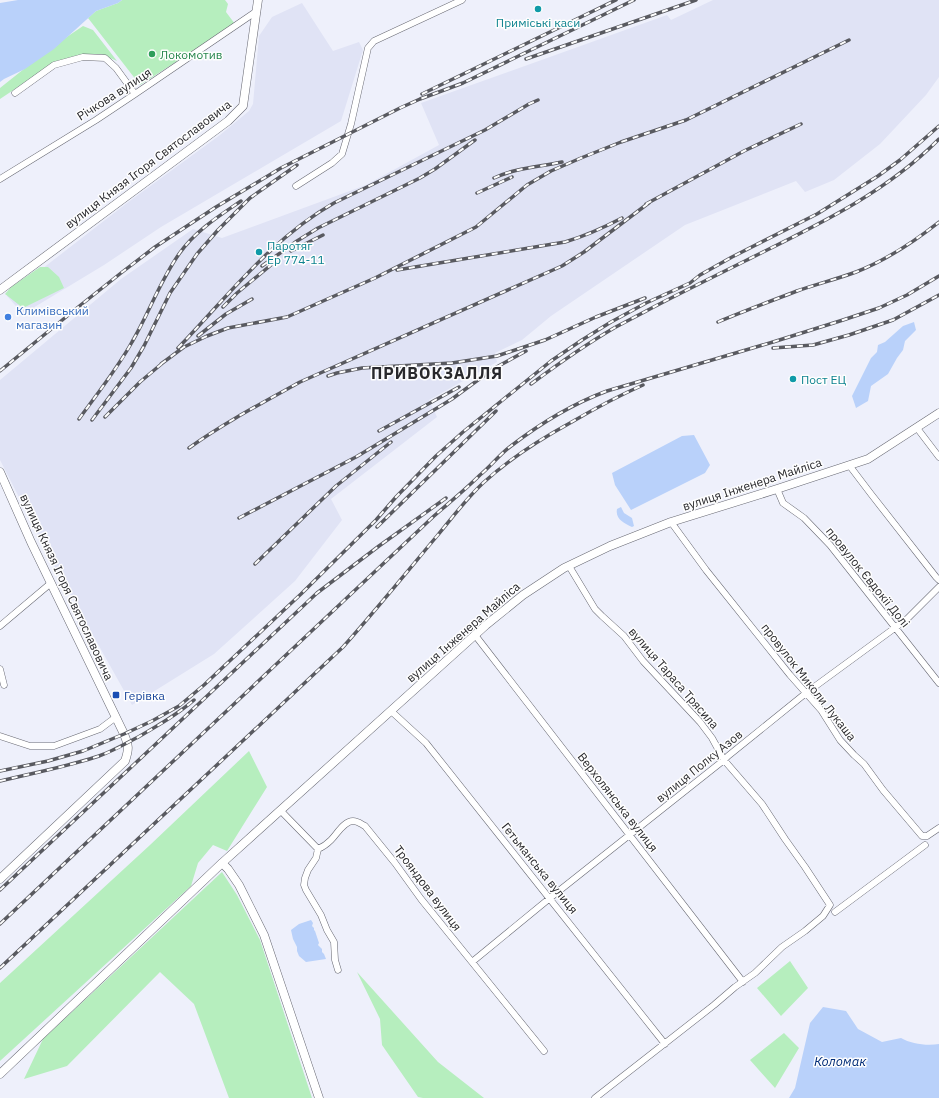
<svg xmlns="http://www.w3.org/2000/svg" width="939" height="1098" font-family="'IBM Plex Sans',sans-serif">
<rect width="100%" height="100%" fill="#eef0fb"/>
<path fill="#e0e3f5" d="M 713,0 L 939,0 L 939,77 L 926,95 L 880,144 L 834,180 L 805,192 L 796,181 L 685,225 L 551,316 L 522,340 L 495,353 L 497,362 L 429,400 L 437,417 L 331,499 L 342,520 L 295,581 L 214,654 L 132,705 L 51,560 L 0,460 L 0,380 L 121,279 L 193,229 L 222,238 L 366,185 L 439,145 L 421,103 L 667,15 L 671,20 Z
M 302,3 L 333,51 L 359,42 L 363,50 L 341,121 L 161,227 L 104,265 L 23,314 L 7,296 L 127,203 L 220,135 L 249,111 L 253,104 L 259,36 L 272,17 Z"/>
<path fill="#b6eebe" d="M 122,0 L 225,0 L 228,4 L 226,12 L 235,24 L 140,85 L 88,18 L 96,11 L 118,3 Z
M 83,26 L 93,30 L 117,61 L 101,54 L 57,61 L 0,99 L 0,88 L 49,49 Z
M 40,267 L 48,267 L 59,277 L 64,288 L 23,308 L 5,294 L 11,287 Z
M 249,751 L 267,787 L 227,851 L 213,845 L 198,863 L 191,886 L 0,1061 L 0,983 L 150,845 Z
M 222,872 L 237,895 L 260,940 L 312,1098 L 229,1098 L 194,1004 L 160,972 L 67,1066 L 24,1079 L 43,1039 Z
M 790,961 L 808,988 L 781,1016 L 757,988 Z
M 357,972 L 438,1062 L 484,1098 L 423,1098 L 418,1097 L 382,1045 L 380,1019 Z
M 784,1033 L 799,1048 L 775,1088 L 750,1060 Z"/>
<path fill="#b9d1fa" d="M 18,0 L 122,0 L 118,3 L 96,11 L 54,49 L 25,69 L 4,79 L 0,82 L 0,3 Z
M 914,322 L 916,330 L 905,341 L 903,350 L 897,358 L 888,374 L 871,386 L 868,401 L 856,408 L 852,396 L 871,358 L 877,352 L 878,345 L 885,342 L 903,326 Z
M 694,435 L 710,465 L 705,473 L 631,510 L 615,485 L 612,473 L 682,436 Z
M 621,507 L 624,513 L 632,518 L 634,526 L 632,527 C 624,523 615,519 617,509 Z
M 311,920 L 313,923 L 312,926 L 314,928 L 314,930 L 315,931 L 319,943 L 318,945 L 322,949 L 322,952 L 324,954 L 326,959 L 306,962 L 299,956 L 297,951 L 297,947 L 293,939 L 291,930 L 299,924 Z
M 823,1007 L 846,1011 L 858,1029 L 882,1042 L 901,1038 C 911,1044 927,1046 939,1044 L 939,1098 L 789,1098 L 795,1088 L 810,1023 Z"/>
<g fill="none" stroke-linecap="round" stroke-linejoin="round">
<g stroke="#676872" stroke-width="7">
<path id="minor" d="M 15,93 L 54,65 L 83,57 L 105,58 L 116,68 L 135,94
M 0,179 L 96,120 L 135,94 L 257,11
M 296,186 L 332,163 L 342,154 L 351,124 L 368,48 L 374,41 L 462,0
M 917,428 L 939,457
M 849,465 L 871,494 L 936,577 L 939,580
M 777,489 L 783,503 L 804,518 L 830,545 L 939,683
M 671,522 L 706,570 L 790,675 L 821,710 L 840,740 L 854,755 L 864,764 L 883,790 L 922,836 L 927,836 L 939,828
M 569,566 L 595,609 L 602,616 L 624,636 L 643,661 L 700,722 L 712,738 L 724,760 L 762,804 L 785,839 L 805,867 L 830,905 L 823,916 L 805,931 L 782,947 L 755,973 L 735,987 L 714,1005 L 595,1098
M 0,626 L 51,583
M 475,635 L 743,982
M 0,669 L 4,685
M 391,711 L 426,743 L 665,1044
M 0,736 L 30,746 L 54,746 L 100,729 L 116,717
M 281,811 L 318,849 C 323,847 327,844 331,840 C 337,834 344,821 353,821 C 358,821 361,824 365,826 L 395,863 L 421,899 L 544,1051
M 318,849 L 316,858 L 308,870 L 305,878 L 304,885 L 306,890 L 321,915 L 327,930 L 334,942 L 335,960 L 338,970
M 835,912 L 925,845
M 472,962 L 550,898 L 724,760 L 728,756 L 806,693 L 907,619 L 939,587"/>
</g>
<g stroke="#676872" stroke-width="9">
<path id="tertiary" d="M 0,290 L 228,121 L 243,106 L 258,0
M 0,472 L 31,542 L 124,734 C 129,746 129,749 125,761 L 0,879
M 222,863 L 228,869 L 239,885 L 264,935 L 319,1098
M 0,1074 L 222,863 L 486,625 L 523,595 L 564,568 L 610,546 L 671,522 L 777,489 L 868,459 L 939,413"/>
</g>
<use href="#minor" stroke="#fff" stroke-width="6"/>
<use href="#tertiary" stroke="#fff" stroke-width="8"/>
<g stroke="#595a60" stroke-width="3.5">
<path id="rail" d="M 526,59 L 696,0
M 422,94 L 616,0
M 494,178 C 515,168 539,167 562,162
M 477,193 L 512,177
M 646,204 L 744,151 L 801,124
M 291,251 L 323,235
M 262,266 L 297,241 L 318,228 L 420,178 L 435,169 L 475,140
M 397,270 L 565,242 C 585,236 603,228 622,218
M 223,307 L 237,293 L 271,265
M 718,322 C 744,311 771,301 797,291 C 817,284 837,279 856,272 C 884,261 915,241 939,222
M 198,336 L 226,314 L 252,299
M 178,348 C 227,297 272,238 334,203 L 485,130 L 529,104 L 538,100
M 773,348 L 813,345 L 849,335 L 893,320 L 939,295
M 161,364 L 184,347 L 207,336 L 228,328 L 287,317 L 375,278 L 476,227 L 527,185 L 551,171 L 581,158 L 621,142 L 686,120 L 849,40
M 0,371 L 77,308 L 121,273 L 155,247 L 216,207 L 281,168 L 400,108 L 420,99 L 463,83 L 634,0
M 328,376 L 337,373 L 362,368 L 452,363 L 497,356 L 545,340 L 596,317 L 645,298
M 531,384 C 558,364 585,345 614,328 C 625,322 637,316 648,310 C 680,293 713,277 745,261 C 813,227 885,194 939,139
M 105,417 L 140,382 L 165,361
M 79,419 C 97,394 117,369 132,342 C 149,313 160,281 179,254 C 195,231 219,216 241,201
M 92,420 L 131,368 L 144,346 L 170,293 L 197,254 L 218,230 L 250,198 L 297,165
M 379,431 L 459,387
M 189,448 C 224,423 262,403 300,382 L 562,266 L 584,252 L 650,202
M 239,518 L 356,457 L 376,445 L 452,399 L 493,369 L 526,351
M 377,527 L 496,411
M 255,564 L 336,486 L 391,442
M 0,771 L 48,761 L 83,751 L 124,734 L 152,721 L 179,706 L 204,685 L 301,594 L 376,520 L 396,497 L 436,456 L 463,432 L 551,361 L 582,340 L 611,322 L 646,303 L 690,283 L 700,275 L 732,257 L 817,214 L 878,176 L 900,160 L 939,126
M 0,781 C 33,773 66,767 99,756 C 113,751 127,743 140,736 C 159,725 178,714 194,700
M 0,890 L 317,593 L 379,546 L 446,498
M 0,924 L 434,516 C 450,502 466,489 480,475 C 491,466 500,454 511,446 C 541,423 572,404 607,391 L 773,342 L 843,320 L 879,308 L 907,295 L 939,276
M 0,968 L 343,647 C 375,611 406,573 437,536 C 452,518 466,499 483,483 C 509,459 539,440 570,423 C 594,409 618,396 643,385"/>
</g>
<use href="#rail" stroke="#fefefe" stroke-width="2" stroke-dasharray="6" stroke-linecap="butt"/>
</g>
<g fill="#0f9aa8" stroke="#fefefe" stroke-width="1.5">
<circle cx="538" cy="9" r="4"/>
<circle cx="259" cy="252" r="4"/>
<circle cx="793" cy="379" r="4"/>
</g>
<circle fill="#2e9e5b" stroke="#fefefe" stroke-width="1.5" cx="152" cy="54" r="4"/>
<circle fill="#3f7fe0" stroke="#fefefe" stroke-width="1.5" cx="8" cy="317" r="4"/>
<rect fill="#1a4fb4" stroke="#fefefe" stroke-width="1.5" x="112" y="691" width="8" height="8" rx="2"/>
<g text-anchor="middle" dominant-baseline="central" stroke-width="3" stroke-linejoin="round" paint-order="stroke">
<g font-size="12" fill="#0d838f" stroke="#fefefe" text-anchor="start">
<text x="538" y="22" text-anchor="middle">Приміські каси</text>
<text x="267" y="245">Паротяг<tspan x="267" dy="14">Ер 774-11</tspan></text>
<text x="801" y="379">Пост ЕЦ</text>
</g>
<g font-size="12" fill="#27864d" stroke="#fefefe" text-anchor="start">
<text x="160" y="54">Локомотив</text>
</g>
<g font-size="12" fill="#28282c" stroke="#fefefe">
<text transform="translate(114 94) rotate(-33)">Річкова вулиця</text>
<text transform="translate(148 164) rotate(-37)">вулиця Князя Ігоря Святославовича</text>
<text transform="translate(752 484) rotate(-18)">вулиця Інженера Майліса</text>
<text transform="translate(868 577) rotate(51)">провулок Євдокії Долі</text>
<text transform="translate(67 587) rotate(65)">вулиця Князя Ігоря Святославовича</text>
<text transform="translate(463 632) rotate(-41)">вулиця Інженера Майліса</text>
<text transform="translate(674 678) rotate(49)">вулиця Тараса Трясила</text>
<text transform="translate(809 682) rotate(52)">провулок Миколи Лукаша</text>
<text transform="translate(699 766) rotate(-39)">вулиця Полку Азов</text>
<text transform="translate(618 802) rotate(52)">Верхолянська вулиця</text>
<text transform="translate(540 868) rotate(51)">Гетьманська вулиця</text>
<text transform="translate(428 888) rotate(53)">Трояндова вулиця</text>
</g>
<g font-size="12" fill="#366cbe" stroke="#fefefe" text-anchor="start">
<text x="16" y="310">Климівський<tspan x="16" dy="14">магазин</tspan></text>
</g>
<g font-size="12" fill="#164399" stroke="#fefefe" text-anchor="start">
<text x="124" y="695">Герівка</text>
</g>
<g font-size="13" font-style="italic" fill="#012c77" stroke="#fefefe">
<text x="840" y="1061">Коломак</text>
</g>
<g font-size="16" font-weight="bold" letter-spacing="1" fill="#28282c" stroke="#fefefe">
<text x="437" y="373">ПРИВОКЗАЛЛЯ</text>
</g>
</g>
</svg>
